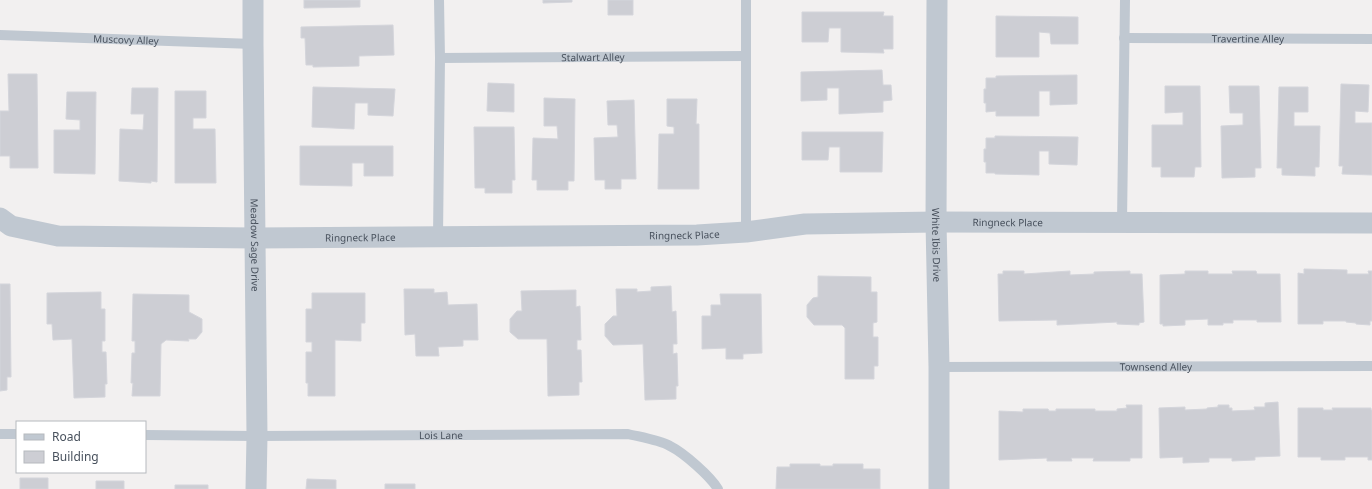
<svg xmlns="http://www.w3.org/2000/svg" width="1372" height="489" font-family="'Noto Sans',sans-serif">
<rect width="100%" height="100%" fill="#f2f0f0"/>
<path fill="#cdced4" stroke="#d4d5db" d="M 304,0 L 360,0 L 360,7 L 304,8 Z
M 543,0 L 572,0 L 572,2 L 543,3 Z
M 608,0 L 633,0 L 633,15 L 608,15 Z
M 802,12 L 884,12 L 883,16 L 893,16 L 893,49 L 883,49 L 884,53 L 841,52 L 841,28 L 829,28 L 828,42 L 802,42 Z
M 996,16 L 1078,17 L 1078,44 L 1051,44 L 1050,33 L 1039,32 L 1039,57 L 996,57 Z
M 393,25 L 394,55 L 359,56 L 359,66 L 313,67 L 313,65 L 306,65 L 305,38 L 301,38 L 301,27 Z
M 882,70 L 883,85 L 891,85 L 892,100 L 883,101 L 883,112 L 839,114 L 839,88 L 827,88 L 827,100 L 801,101 L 801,72 Z
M 8,74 L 37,74 L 38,168 L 10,168 L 10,156 L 0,156 L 0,111 L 9,111 Z
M 1077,75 L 1077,104 L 1050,105 L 1050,91 L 1039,91 L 1039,116 L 996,116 L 996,111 L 986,112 L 986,103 L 984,103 L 984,89 L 986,89 L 986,78 L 996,78 L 996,76 Z
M 488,83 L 514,84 L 514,112 L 487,111 Z
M 1341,84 L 1369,85 L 1368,112 L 1355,111 L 1355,123 L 1372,123 L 1372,175 L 1342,174 L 1343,166 L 1339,166 Z
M 1165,86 L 1200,86 L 1201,167 L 1195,167 L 1194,177 L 1161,177 L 1161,167 L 1152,167 L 1152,125 L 1183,125 L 1183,112 L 1165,113 Z
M 1229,86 L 1259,86 L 1261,168 L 1255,168 L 1255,177 L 1222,178 L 1221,126 L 1243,125 L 1243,113 L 1230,113 Z
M 313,87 L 395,89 L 393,116 L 368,115 L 368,103 L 355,103 L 354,129 L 312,127 Z
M 1279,87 L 1308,87 L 1308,112 L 1294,112 L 1294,126 L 1320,126 L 1319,167 L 1315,167 L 1315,176 L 1282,175 L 1282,168 L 1277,168 Z
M 132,88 L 158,88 L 157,182 L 151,181 L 151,183 L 119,181 L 120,129 L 143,130 L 144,114 L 131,114 Z
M 175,91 L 206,91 L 206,118 L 193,118 L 193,129 L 215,129 L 216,183 L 175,183 Z
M 67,92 L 96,92 L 95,174 L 54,173 L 54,130 L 80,130 L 80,120 L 66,119 Z
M 544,98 L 575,99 L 574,181 L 568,181 L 568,190 L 537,190 L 537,180 L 532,180 L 533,138 L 558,139 L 557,126 L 544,126 Z
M 667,99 L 697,99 L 696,124 L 699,124 L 699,189 L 658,189 L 659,134 L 674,134 L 674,127 L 667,126 Z
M 634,100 L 636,179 L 621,179 L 621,189 L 605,189 L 605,180 L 595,180 L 594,138 L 618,137 L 617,125 L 608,125 L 607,101 Z
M 474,127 L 514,127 L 515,180 L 512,180 L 512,193 L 485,193 L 485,188 L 475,188 Z
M 802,132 L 883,132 L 882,172 L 840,172 L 840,147 L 829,147 L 828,160 L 802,160 Z
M 995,136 L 1078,137 L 1077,165 L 1049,164 L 1049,151 L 1039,151 L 1039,175 L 995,174 L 995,173 L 986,173 L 986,162 L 984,162 L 984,149 L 986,149 L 986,138 L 995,138 Z
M 300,146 L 393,146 L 393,176 L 364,176 L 364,163 L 352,163 L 352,186 L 300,185 Z
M 1304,269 L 1347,270 L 1347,274 L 1369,274 L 1368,271 L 1372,271 L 1372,321 L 1370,321 L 1370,325 L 1356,324 L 1356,323 L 1346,322 L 1346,321 L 1323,321 L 1323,324 L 1298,324 L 1298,273 L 1304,274 Z
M 1003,271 L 1024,271 L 1024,274 L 1070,271 L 1070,275 L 1094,274 L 1094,272 L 1130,271 L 1130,274 L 1142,274 L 1144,322 L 1139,323 L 1139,325 L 1117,324 L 1117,322 L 1057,325 L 1057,320 L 999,321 L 998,274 L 1003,274 Z
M 1185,271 L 1208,271 L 1208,274 L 1233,274 L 1232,271 L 1256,271 L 1257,274 L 1280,274 L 1281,322 L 1257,322 L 1257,320 L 1233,320 L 1233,323 L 1223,323 L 1223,325 L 1208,325 L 1208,319 L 1185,320 L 1185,325 L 1163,326 L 1163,324 L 1160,324 L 1160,275 L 1185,274 Z
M 818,276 L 871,277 L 871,292 L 877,292 L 877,322 L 873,323 L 873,337 L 878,337 L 878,366 L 874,366 L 874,379 L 845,379 L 845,328 L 842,325 L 814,325 L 807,317 L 807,305 L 813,298 L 818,297 Z
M 0,284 L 10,284 L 11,377 L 7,377 L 7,390 L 0,391 Z
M 671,286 L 672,312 L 676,311 L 677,344 L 673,344 L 673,354 L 677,353 L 678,386 L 676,386 L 676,399 L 645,400 L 643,344 L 613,345 L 605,336 L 605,324 L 613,316 L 617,316 L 616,289 L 637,289 L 637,292 L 651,291 L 651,287 Z
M 404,289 L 434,289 L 434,293 L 447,292 L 448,305 L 477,304 L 478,340 L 463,340 L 463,346 L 438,347 L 439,356 L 416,356 L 415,334 L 405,335 Z
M 576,290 L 576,307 L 580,306 L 581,340 L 577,340 L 577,350 L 581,350 L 582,382 L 579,382 L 579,395 L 548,396 L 547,339 L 518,339 L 510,332 L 510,319 L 517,311 L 522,311 L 521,291 Z
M 101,292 L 101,309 L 105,309 L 105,341 L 102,341 L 102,352 L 106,352 L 107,384 L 105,384 L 105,397 L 74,398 L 72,339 L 53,340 L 52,324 L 47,324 L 47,293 Z
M 312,293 L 365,293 L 365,323 L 361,323 L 361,341 L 335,340 L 335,396 L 308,396 L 308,383 L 306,383 L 306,352 L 312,352 L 312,342 L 306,342 L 306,309 L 312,309 Z
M 133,294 L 189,295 L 189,312 L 202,319 L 202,332 L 196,339 L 188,339 L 189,341 L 166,340 L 161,344 L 160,396 L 132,396 L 133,383 L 131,383 L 132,353 L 135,353 L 135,341 L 132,341 Z
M 720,294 L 761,294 L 762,353 L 743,354 L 743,359 L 726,359 L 726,348 L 702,349 L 702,316 L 711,316 L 711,305 L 721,305 Z
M 1278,402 L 1280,456 L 1255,457 L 1255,460 L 1232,461 L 1232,458 L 1209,458 L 1209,462 L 1183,463 L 1183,457 L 1160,458 L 1159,408 L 1185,407 L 1185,410 L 1207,409 L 1207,408 L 1218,407 L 1218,405 L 1229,405 L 1229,408 L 1232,408 L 1232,411 L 1255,410 L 1254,407 L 1265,407 L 1265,403 Z
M 1126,405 L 1142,405 L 1142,458 L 1130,458 L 1130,461 L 1093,461 L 1094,458 L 1071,458 L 1072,461 L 1047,461 L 1047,458 L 999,460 L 999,411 L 1023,412 L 1023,409 L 1048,409 L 1049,411 L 1056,411 L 1056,409 L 1095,409 L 1095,411 L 1117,411 L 1117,409 L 1127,408 Z
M 1298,408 L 1323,408 L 1323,410 L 1333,410 L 1332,408 L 1371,408 L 1371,410 L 1372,410 L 1372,460 L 1368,460 L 1368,457 L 1345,457 L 1345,460 L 1321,460 L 1321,457 L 1298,457 Z
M 790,464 L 820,464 L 820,466 L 833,466 L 833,464 L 863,464 L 863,469 L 880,469 L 880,489 L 776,489 L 777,467 L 790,467 Z
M 20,478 L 48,478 L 48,489 L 20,489 Z
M 307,479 L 336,480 L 336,489 L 306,489 Z
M 96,481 L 124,481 L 124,489 L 96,489 Z
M 385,484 L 415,484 L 415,489 L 385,489 Z
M 175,485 L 208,485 L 208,489 L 175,489 Z"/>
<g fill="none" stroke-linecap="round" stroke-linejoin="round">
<g stroke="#c0c8d1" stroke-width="10">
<path id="s1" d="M 0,35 L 253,44"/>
<path id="s2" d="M 1124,38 L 1372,39"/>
<path id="s3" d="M 440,58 L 746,56"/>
<path d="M 1122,222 L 1125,0"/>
<path d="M 746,232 L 746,0"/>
<path d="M 438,237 L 440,58 L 439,0"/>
<path id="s4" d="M 939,367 L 1372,366"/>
<path d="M 0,434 L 17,434"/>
<path id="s5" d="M 145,435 L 257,436 L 628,434 C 640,437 659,440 670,446 C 684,453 710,476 718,489"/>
</g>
<g stroke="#c0c8d1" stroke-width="21">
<path id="s6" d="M 253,0 L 253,44 L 257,436 L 256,489"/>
<path id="s7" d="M 937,0 L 936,222 L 939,367 L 939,489"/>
<path id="s8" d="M 0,218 L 11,226 L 58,236 L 255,238 L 697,235 L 746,232 L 805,224 L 936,222 L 1372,223"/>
</g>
</g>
<g text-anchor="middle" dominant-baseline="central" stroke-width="3.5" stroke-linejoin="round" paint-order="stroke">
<g font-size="10" fill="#48515d" stroke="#fff">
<text stroke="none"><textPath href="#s2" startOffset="124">Travertine Alley</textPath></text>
<text stroke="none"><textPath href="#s1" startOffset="126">Muscovy Alley</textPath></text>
<text stroke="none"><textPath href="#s3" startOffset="153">Stalwart Alley</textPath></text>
<text stroke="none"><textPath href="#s8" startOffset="1012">Ringneck Place</textPath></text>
<text stroke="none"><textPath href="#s8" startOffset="688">Ringneck Place</textPath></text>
<text stroke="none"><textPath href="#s8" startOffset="364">Ringneck Place</textPath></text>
<text stroke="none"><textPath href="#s6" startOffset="245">Meadow Sage Drive</textPath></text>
<text stroke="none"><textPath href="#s7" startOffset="245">White Ibis Drive</textPath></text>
<text stroke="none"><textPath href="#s4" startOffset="217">Townsend Alley</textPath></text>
<text stroke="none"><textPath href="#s5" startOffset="296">Lois Lane</textPath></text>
</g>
</g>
<rect x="16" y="421" width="130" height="52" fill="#ffffff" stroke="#b6b9be"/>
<rect x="24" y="434" width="20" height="6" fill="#c0c8d1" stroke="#b6b9be"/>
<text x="52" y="441" font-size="12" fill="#48515d">Road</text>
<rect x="24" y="451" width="20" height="12" fill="#cdced4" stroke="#b6b9be"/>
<text x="52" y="461" font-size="12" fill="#48515d">Building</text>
</svg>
